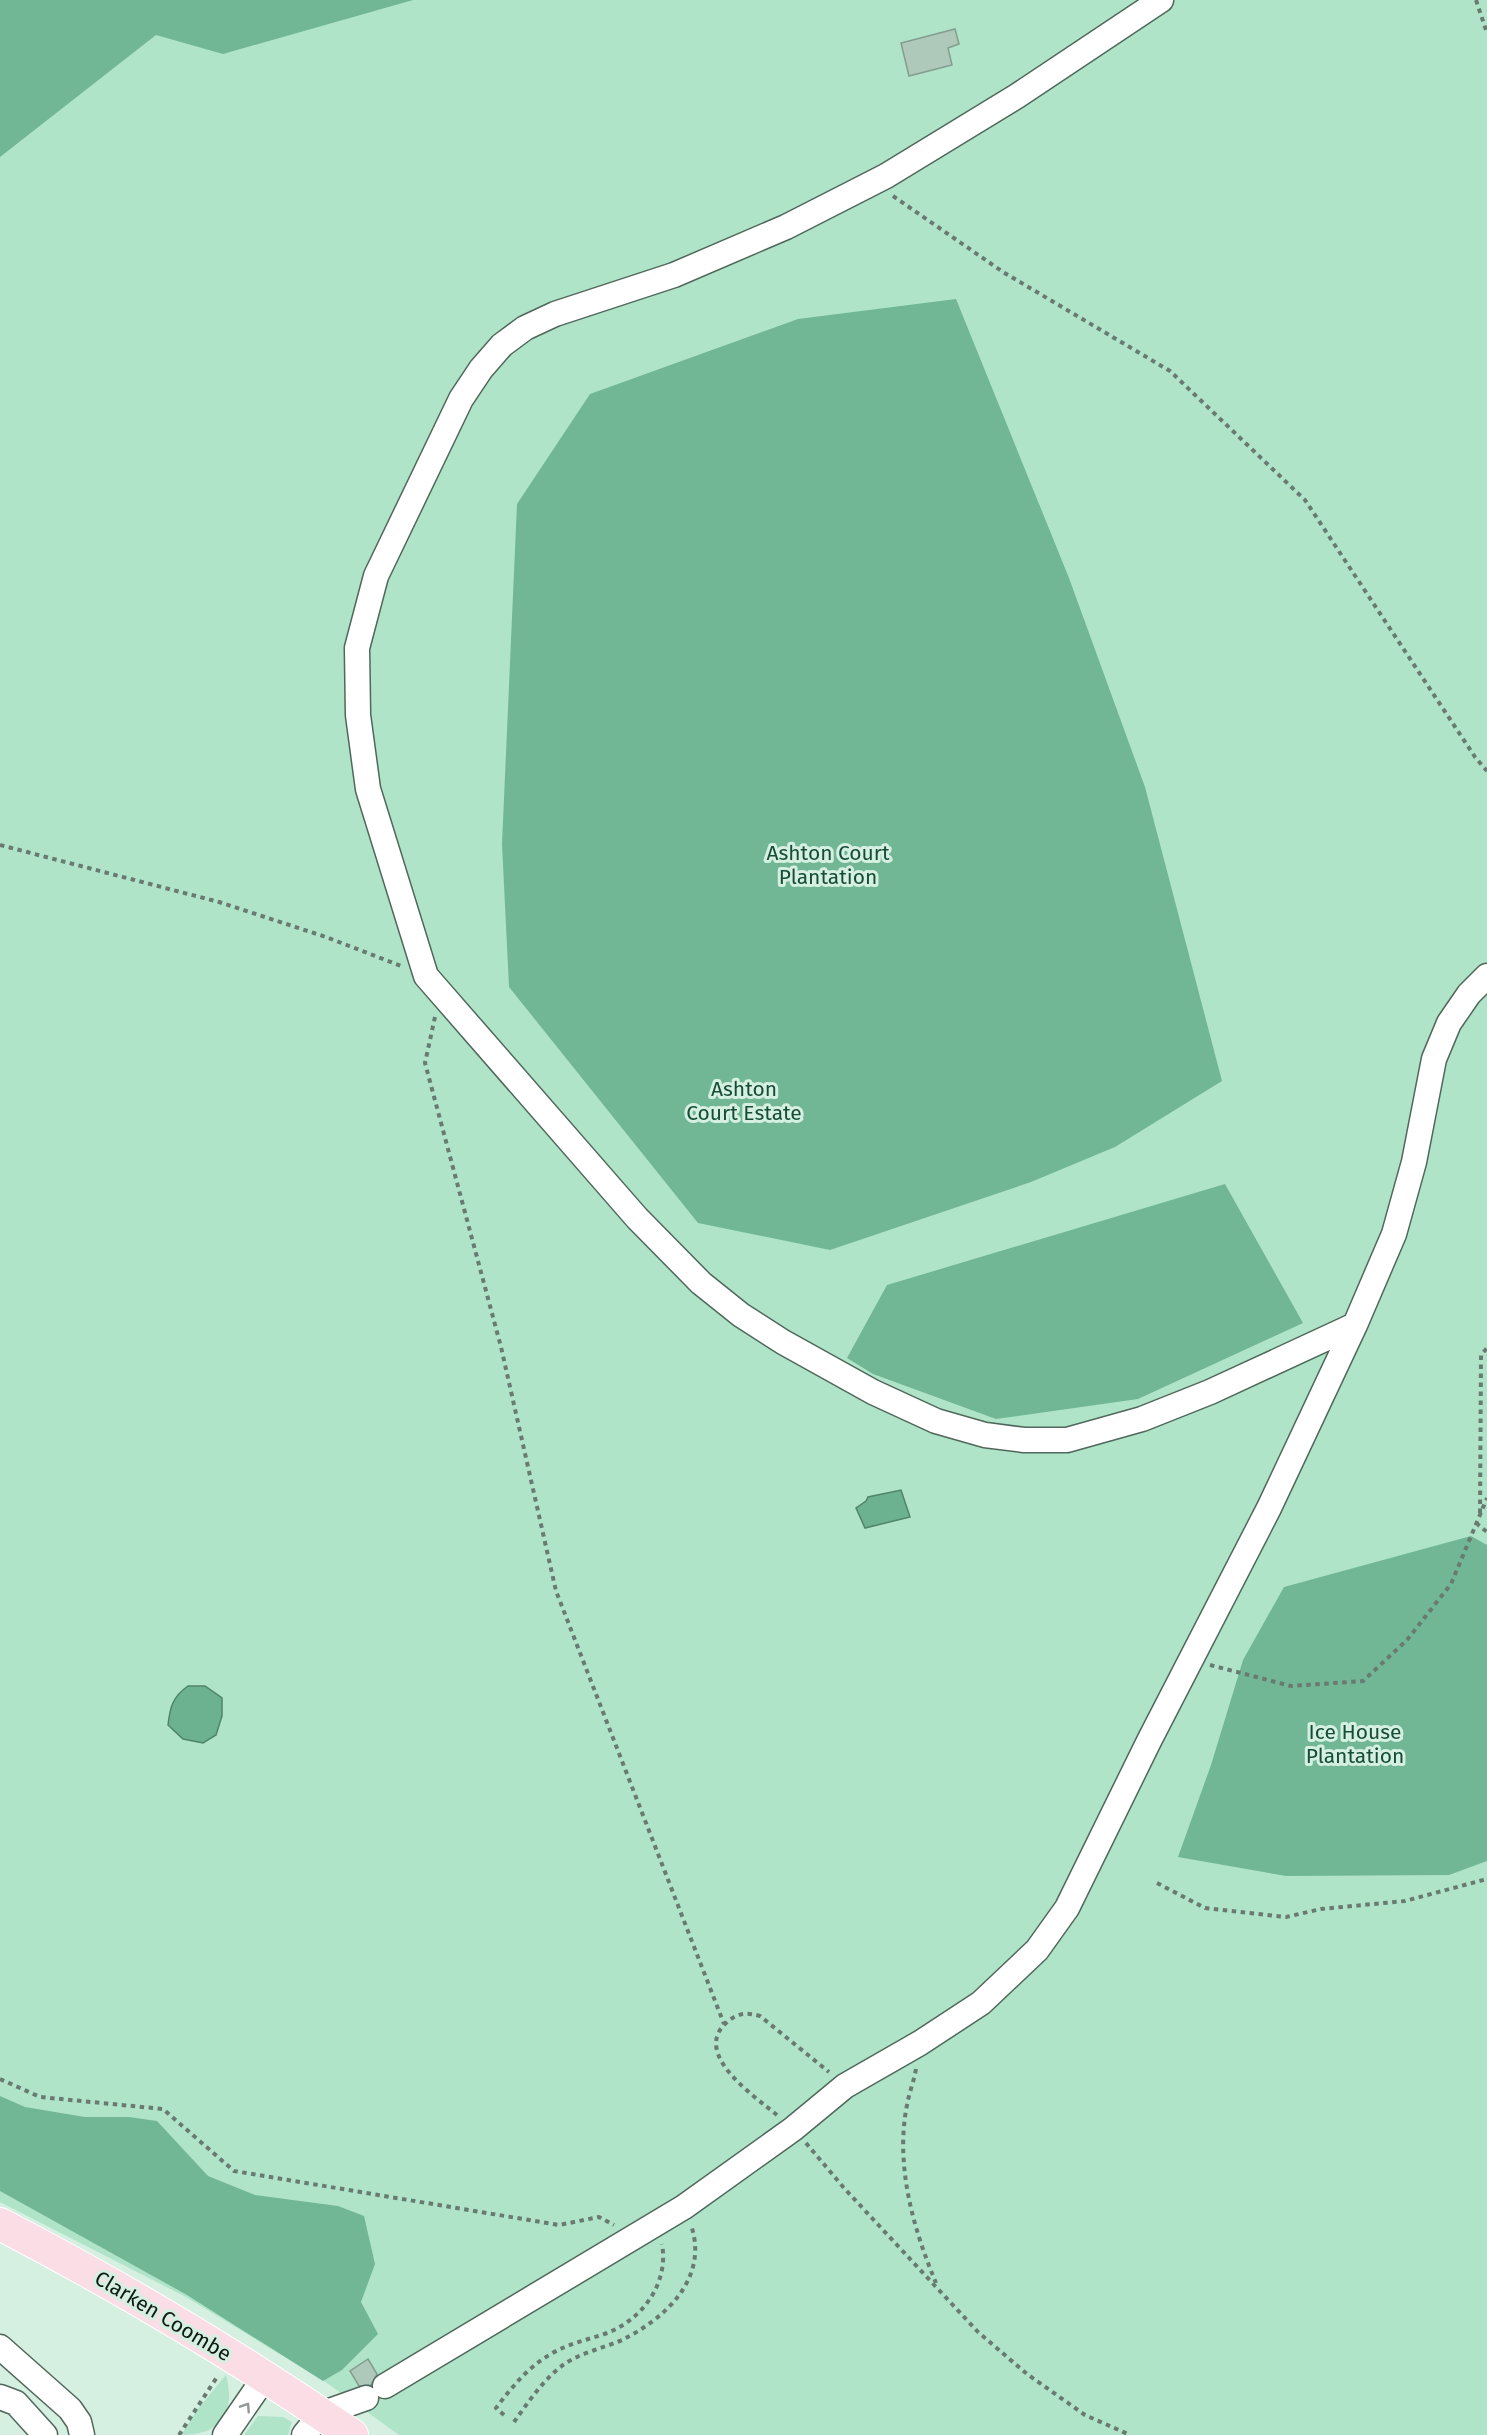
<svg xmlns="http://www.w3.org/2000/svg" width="1487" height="2435" font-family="'Fira Sans',sans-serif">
<rect width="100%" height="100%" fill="#d5efe1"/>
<path fill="#afe4c9" d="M 0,0 L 1487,0 L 1487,2435 L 399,2435 L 324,2381 L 186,2297 L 0,2202 Z
M 226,2375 C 236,2413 221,2435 181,2435 L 197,2410 Z
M 258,2416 L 283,2417 L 292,2422 L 288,2435 L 244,2435 Z"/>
<path fill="#71b795" d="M 0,0 L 413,0 L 223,54 L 156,35 L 0,157 Z
M 956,299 L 1069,578 L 1145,787 L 1222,1081 L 1115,1147 L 1031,1182 L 830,1250 L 698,1223 L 509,987 L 502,844 L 517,504 L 590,394 L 798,319 Z
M 1225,1184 L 1303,1323 L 1138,1399 L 996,1419 L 873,1374 L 847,1358 L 887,1285 Z
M 1471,1536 L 1487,1545 L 1487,1861 L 1449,1875 L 1286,1876 L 1178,1857 L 1211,1765 L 1243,1660 L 1284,1587 Z
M 0,2096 L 25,2107 L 85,2117 L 129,2117 L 157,2121 L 208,2176 L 255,2195 L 338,2206 L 364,2216 L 375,2264 L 361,2302 L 378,2334 L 342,2370 L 323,2381 L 187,2295 L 0,2191 Z"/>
<path fill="#6cb290" stroke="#50846b" stroke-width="1.5" d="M 901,1490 L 910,1517 L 865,1528 L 856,1508 L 866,1501 L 868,1497 Z
M 188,1686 L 205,1686 L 222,1698 L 222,1716 L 216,1735 L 203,1743 L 183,1739 L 168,1725 C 170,1708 172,1697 188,1686 Z"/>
<path fill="#aec8ba" stroke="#849d8f" stroke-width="1.5" d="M 955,29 L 959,44 L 948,48 L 952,65 L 909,76 L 901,43 Z
M 368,2359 L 377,2374 L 371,2385 L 359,2386 L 350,2371 Z"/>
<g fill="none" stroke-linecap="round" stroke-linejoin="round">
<g stroke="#50685b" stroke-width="27">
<path id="minor" d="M 1161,0 L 1017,96 L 886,176 L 786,227 L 674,275 L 555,314 L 525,328 L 502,345 L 481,369 L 461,399 L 376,576 L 357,648 L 358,715 L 368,789 L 426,976 L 637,1218 L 701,1283 L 741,1315 L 783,1342 L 873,1392 L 936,1421 L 985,1435 L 1024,1440 L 1067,1440 L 1142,1419 L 1210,1392 L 1355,1325
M 0,2347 L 70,2409 L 79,2422 L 82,2435
M 385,2386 L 684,2207 L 793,2129 L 845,2086 L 920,2043 L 981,2003 L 1037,1950 L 1067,1908 L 1149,1741 L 1269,1508 L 1355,1325 L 1394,1234 L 1414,1162 L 1434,1059 L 1449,1023 L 1469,994 L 1487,976
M 0,2397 L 16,2403 L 45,2435
M 225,2435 L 265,2377
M 304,2435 L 321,2414 L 366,2398"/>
</g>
<g stroke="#fff" stroke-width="34">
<path id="major" d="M 0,2224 C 121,2287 239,2357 352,2435"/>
</g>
<path stroke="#697a71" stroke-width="4" stroke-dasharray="4.5 4.5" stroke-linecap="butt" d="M 1476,0 L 1487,33
M 893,196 L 1003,272 L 1170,371 L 1305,500 L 1475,757 L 1487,771
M 0,845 L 219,902 L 326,937 L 401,966
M 435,1017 L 425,1063 L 501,1347 L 556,1591 L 724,2024
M 1480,1513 L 1481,1355 L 1487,1348
M 1476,1523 L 1487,1532
M 1210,1665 L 1291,1686 L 1363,1681 L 1407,1640 L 1451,1584 L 1487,1498
M 1157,1883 L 1205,1908 L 1286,1917 L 1321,1909 L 1405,1901 L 1487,1879
M 916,2069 C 914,2081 909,2093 907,2105 C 895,2165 913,2228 936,2283
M 0,2079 L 40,2097 L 163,2109 L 234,2171 L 559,2225 L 599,2217 L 614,2225
M 777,2115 C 754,2096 692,2054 726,2023 C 737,2013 746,2012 760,2016 L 829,2072
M 806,2143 L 844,2188 L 978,2332 L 1027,2374 L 1085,2415 L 1130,2435
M 504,2415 L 496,2408 C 512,2387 528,2367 551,2354 C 569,2343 588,2340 607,2333 C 643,2319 669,2283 662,2244
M 514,2422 C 529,2401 545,2377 566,2363 C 583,2352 604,2348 622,2340 C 666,2318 709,2278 691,2225
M 179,2435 L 217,2377"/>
<use href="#minor" stroke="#fff" stroke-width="24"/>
<use href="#major" stroke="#fbdde6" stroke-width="32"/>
</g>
<defs><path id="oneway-chevron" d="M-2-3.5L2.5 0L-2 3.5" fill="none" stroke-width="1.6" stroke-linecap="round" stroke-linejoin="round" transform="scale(1.5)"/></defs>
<use stroke="#939896" href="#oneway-chevron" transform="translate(246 2407) rotate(-57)"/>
<g text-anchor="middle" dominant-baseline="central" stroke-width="6" stroke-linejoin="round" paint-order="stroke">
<g font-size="21" fill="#154d36" stroke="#d5efe1">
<text x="828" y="853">Ashton Court<tspan x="828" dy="24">Plantation</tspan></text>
<text x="744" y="1089">Ashton<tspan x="744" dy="24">Court Estate</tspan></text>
<text x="1355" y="1732">Ice House<tspan x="1355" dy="24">Plantation</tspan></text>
</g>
<g font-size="21" fill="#101a15" stroke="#d5efe1">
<text transform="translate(163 2316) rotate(31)">Clarken Coombe</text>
</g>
</g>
</svg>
